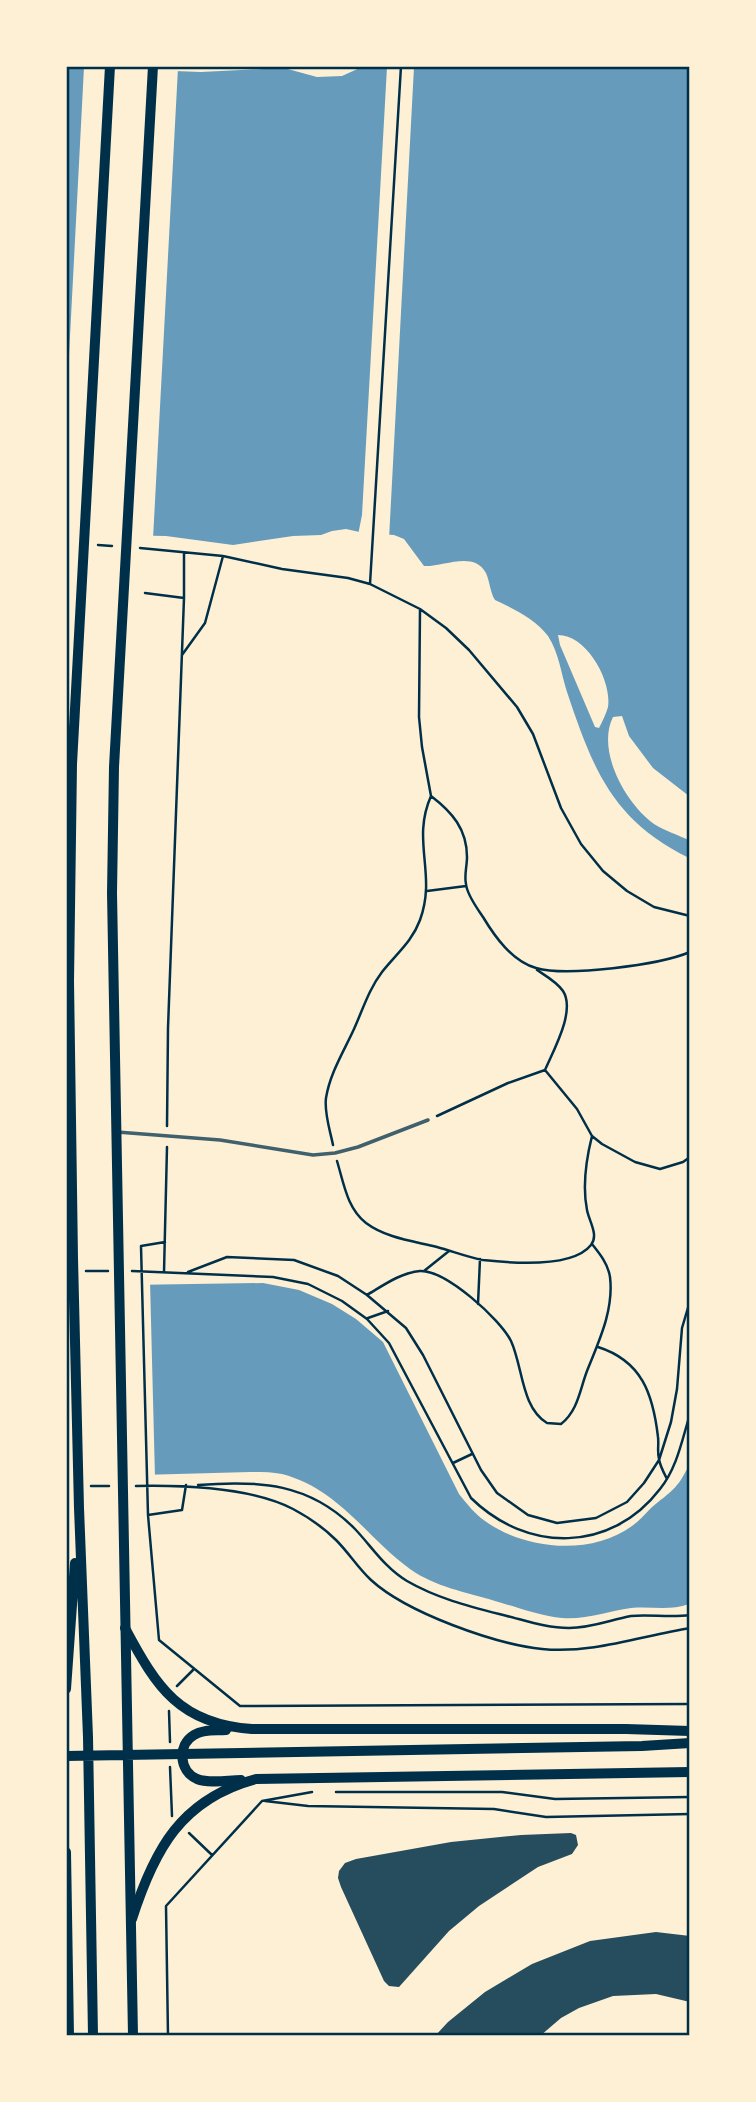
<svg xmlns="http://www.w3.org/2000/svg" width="756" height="2102" font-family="'Varela Round',sans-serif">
<rect width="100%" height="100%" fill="#fdf0d5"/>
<path fill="#669bbc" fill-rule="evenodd" d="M 364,66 L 689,67 L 689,796 L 653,768 L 629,736 L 622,716 L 613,717 C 596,751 626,804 654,824 C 665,831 678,835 689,840 L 689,858 C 612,820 593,769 567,692 C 561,673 559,653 548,636 C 535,619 514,609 495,600 C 490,592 490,582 486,573 C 474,550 443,567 424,566 L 404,539 L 394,535 L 364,533 L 346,529 L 332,531 L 321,535 L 293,536 L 233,545 L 166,536 L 67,534 L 67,67 L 201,72 L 284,68 L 317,77 L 342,76 ZM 558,635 C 587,635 612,681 608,707 C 606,714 602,722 599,728 L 595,727 L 560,645 Z
M 263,1283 L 299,1290 L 332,1304 L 356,1319 L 383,1342 L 459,1494 C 467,1504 475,1514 485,1521 C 525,1550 591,1556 632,1526 C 639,1521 645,1514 651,1508 C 671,1491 677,1490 689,1465 L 689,1604 C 670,1611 651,1606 631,1608 C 608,1611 586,1620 562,1618 C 540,1616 517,1607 495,1601 C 466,1592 435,1587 410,1569 C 366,1537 339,1489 282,1474 C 272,1472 261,1472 250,1472 L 67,1477 L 66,1286 Z"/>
<path fill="#fdf0d5" d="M 84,67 L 178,68 L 153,539 L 66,537 L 67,394 Z
M 387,67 L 414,67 L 389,539 L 358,535 L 362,515 Z
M 150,1281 L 155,1478 L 66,1481 L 66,1282 Z"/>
<path fill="#264d5e" d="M 571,1833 L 576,1835 L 578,1845 L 572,1854 L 538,1867 L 479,1906 L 449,1931 L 399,1987 L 389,1986 L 384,1981 L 341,1887 L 338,1878 L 339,1871 L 345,1863 L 356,1859 L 451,1842 L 521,1835 Z
M 656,1932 L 690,1936 L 690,2002 L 656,1994 L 613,1996 L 579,2008 L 561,2018 L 540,2036 L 435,2036 L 448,2022 L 485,1992 L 532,1964 L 590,1941 Z"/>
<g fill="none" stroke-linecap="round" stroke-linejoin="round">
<path stroke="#003049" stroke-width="2.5" d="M 98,545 L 112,546
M 140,548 L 223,556 L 282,569 L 348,578 L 370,584 L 420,609 L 446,628 L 469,650 L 517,707 L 533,734 L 561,808 L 581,844 L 603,871 L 627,891 L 654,907 L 690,916
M 370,584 L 401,66
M 145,593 L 184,598 L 184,553
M 420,609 L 419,717 L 422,747 L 431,796 C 452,812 467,829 467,857 C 467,866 464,876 466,884 C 467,895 477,908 483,917 C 495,937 512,961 536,968 C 567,977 659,965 690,952
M 182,655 L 205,623 L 223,556
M 427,891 L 466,886
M 545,1070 L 577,1109 L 592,1136 L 602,1144 L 635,1162 L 660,1169 L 683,1162 L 690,1157
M 437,1116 L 508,1083 L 545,1070 C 553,1051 576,1011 563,991 C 557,982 546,976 537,970
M 167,1126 L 168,1028 L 184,598
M 333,1145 C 330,1130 324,1113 326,1098 C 330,1073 344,1051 354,1029 C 363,1009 369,989 382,972 C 396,954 412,942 420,920 C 437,874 411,841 431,796
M 337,1161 C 344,1184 347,1208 366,1223 C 386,1238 413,1241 437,1247 C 452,1251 467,1257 483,1260 C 510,1263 572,1269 591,1245 C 599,1235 589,1221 587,1210 C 582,1185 586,1160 592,1136
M 165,1242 L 141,1246 L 148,1515 L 159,1640 L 240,1706 L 690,1704
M 86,1271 L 108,1271
M 132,1271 L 273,1277 L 308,1284 L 342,1301 L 367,1319 L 389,1343 L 471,1498 C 527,1553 611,1553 660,1489 C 677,1468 682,1440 690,1414
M 424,1271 L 449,1251
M 164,1272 L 167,1147
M 188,1272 L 227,1257 L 294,1260 L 338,1276 L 367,1295 L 406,1328 L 423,1355 L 481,1470 L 497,1493 L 528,1515 L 557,1523 L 596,1518 L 627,1502 L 644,1483 L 659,1460 L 671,1422 L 677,1389 L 682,1328 L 690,1301
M 367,1295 C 384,1285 400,1273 420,1271 C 446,1270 500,1319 511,1341 C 523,1367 521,1407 547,1423 L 561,1424 C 578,1411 580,1389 587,1371 C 599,1341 614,1310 610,1277 C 608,1264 600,1254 592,1244
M 478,1304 L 480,1259
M 368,1318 L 388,1311
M 598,1347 C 642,1361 653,1394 658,1437 C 659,1444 657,1452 659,1459 C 660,1466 664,1473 667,1479
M 453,1463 L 472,1454
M 198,1485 C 259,1480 310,1483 355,1529 C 372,1547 385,1568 407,1581 C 438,1599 472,1607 507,1616 C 527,1621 547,1628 569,1628 C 591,1628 610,1620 631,1616 C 650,1614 670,1618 690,1615
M 91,1486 L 109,1486
M 136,1486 C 184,1485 250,1487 293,1509 C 308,1517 324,1528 336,1540 C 349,1553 358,1568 371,1580 C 407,1613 495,1644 542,1649 C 592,1654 641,1636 690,1628
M 148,1515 L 182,1510 L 186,1485
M 177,1686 L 194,1669
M 169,1711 L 170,1742
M 170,1767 L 172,1816
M 336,1792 L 502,1792 L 555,1799 L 690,1797
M 265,1801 L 308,1806 L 494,1809 L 546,1817 L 690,1814
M 189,1833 L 212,1855
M 168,2036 L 166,1906 L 262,1801 L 312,1792"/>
<path stroke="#3f606c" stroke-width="3.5" d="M 117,1132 L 220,1140 L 313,1155 L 335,1153 L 358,1147 L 428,1120"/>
<path stroke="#003049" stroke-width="10" d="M 125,1628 C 157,1688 180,1724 252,1729 L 626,1729 L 690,1731
M 226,1730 C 216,1731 203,1729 194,1735 C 177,1745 179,1771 197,1779 C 210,1784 228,1780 241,1780
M 132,1919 C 154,1850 181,1799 256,1779 L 690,1772"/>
<path stroke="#003049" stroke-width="10" d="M 66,1689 L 75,1563
M 66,1756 L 642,1746 L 690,1743
M 66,1852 L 69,2036
M 93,2036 L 88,1737 L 79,1508 L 73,1258 L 69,981 L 72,764 L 110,66
M 133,2036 L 112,893 L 114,767 L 153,66"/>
</g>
<rect width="756" height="2102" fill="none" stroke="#fdf0d5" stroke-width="136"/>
<rect x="68" y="68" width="620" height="1966" fill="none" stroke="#003049" stroke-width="2.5"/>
</svg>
